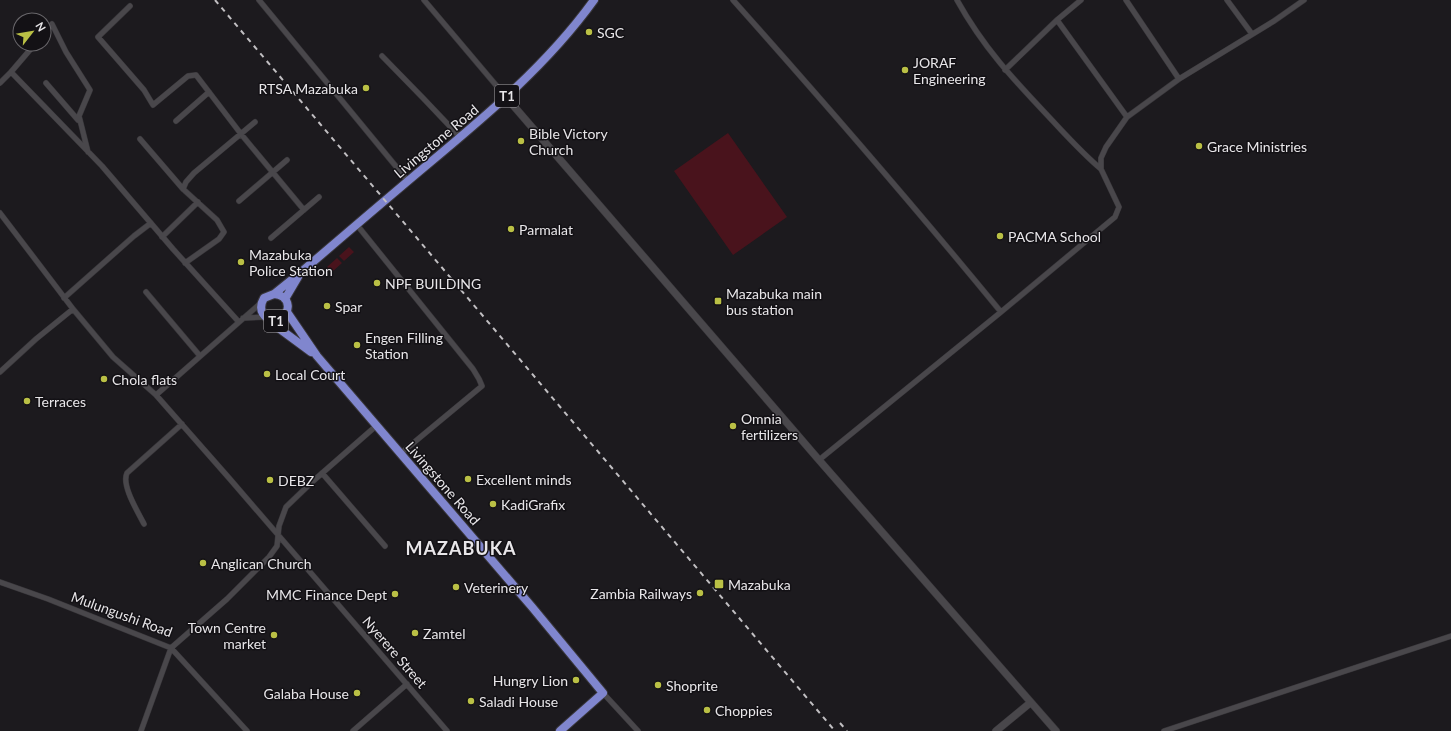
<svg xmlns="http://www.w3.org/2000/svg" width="1451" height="731" font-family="Lato,sans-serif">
<rect width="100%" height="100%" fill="#1c1a1e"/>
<path fill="#49131c" d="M 728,133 L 787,217 L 733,255 L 674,171 Z
M 349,247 L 354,252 L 344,261 L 339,256 Z
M 337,258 L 342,263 L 332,272 L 327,267 Z"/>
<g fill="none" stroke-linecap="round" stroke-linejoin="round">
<g stroke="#38363a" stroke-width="6">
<path id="minor" d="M 259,0 L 408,181
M 424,0 L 506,97
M 733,0 C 824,102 914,206 1001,312
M 957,0 C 983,47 1013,79 1049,117 C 1066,135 1082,153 1101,169
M 1126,0 L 1179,79
M 1227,0 L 1252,34
M 130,6 L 98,37 L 144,90 L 153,105 L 188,76 L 196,75 L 241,134 L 304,210
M 1057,20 L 1127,117
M 44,33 L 52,24 L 66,52 L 90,90 L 79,116 L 88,152
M 35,44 L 11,72 L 102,166 L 173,249 L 238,321
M 382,56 L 423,98 L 460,137
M 1005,70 L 1057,20 L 1081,0
M 0,83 L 11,72
M 46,83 L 78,120
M 176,121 L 209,92
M 140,139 L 183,189
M 239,201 L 287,160
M 0,213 L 73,309 L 113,357 L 156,395 L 229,478 L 447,731
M 357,225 L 473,369 L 479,379 L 482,386 L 400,454
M 162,237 L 198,202
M 271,238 L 319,197
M 185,263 L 219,239 L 224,232 L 217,220 L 183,189 L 186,182 L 194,173 L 255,122
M 146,292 L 200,356
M 64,298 L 134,236 L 151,223
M 243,318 L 264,317
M 0,372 L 36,339 L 73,309
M 156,395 L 262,302
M 819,460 L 1001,312 L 1115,217 L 1119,207 L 1101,169 L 1101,158 L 1106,147 L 1127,117 L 1179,79 L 1274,21 L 1304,0
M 322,473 L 385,546
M 144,524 C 138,512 121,485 127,473 L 182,424
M 0,582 L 48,599 L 171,648 L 227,599 L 269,557 L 277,546 L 279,526 L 286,507 L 312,482 L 376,426
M 603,693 L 638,731
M 141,731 L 171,648 L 247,731
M 353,731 L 407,684
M 1164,731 L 1451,636"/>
</g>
<g stroke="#38363a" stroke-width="8">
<path id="secondary" d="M 506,97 L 819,460 L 1056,731
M 996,731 L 1030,703"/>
</g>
<g stroke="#38363a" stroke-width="10">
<path id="trunk" d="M 274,294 C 291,295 293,315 276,321 C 264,320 257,310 264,298 L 274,294 L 300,273 C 342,237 384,201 427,165 C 487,115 548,64 594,0
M 285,299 L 298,277
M 287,312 L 317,356 L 532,607 L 603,693 L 560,731
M 269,321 L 311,352"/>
</g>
<use href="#minor" stroke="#49474b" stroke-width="5"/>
<use href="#secondary" stroke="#49474b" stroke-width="7"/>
<use href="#trunk" stroke="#8086ce" stroke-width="8"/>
<path stroke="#c1bfc2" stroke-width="2" stroke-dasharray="5 5" stroke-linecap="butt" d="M 215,0 L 835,731
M 840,723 L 847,731"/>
</g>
<g fill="#bac045" stroke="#131115" stroke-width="1.5">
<circle cx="589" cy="32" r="4"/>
<circle cx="905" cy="70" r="4"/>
<circle cx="366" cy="88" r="4"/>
<circle cx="521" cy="141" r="4"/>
<circle cx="1199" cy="146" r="4"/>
<circle cx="511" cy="229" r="4"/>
<circle cx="1000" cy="236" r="4"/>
<circle cx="241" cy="262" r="4"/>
<circle cx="377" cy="283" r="4"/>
<rect x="714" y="297" width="8" height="8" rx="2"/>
<circle cx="327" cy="306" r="4"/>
<circle cx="357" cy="345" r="4"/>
<circle cx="267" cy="374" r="4"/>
<circle cx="104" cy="379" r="4"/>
<circle cx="27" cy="401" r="4"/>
<circle cx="733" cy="426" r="4"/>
<circle cx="468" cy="479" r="4"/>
<circle cx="270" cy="480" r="4"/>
<circle cx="493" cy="504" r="4"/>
<circle cx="203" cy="563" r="4"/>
<rect x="714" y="579" width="10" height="10" rx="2"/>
<circle cx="456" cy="587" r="4"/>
<circle cx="700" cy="593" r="4"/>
<circle cx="395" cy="594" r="4"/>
<circle cx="415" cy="633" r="4"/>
<circle cx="274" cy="635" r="4"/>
<circle cx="576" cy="680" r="4"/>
<circle cx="658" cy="685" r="4"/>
<circle cx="357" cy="693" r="4"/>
<circle cx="471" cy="701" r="4"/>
<circle cx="707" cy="710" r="4"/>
</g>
<g text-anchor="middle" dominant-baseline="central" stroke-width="3" stroke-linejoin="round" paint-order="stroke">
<g fill="#131115" stroke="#a8a6a9" stroke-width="1">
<rect x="495" y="85" width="24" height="22" rx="3"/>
<rect x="264" y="310" width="24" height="22" rx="3"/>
</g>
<g font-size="13" font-weight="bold" fill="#e8e6e9">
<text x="507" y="96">T1</text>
<text x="276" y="321">T1</text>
</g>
<g font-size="14" fill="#e8e6e9" stroke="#131115" text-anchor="start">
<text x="597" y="32">SGC</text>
<text x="913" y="62">JORAF<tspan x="913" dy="16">Engineering</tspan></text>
<text x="358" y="88" text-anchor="end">RTSA Mazabuka</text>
<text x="529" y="133">Bible Victory<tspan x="529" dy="16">Church</tspan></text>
<text x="1207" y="146">Grace Ministries</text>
<text x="519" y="229">Parmalat</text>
<text x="1008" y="236">PACMA School</text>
<text x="249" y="254">Mazabuka<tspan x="249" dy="16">Police Station</tspan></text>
<text x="385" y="283">NPF BUILDING</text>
<text x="726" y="293">Mazabuka main<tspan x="726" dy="16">bus station</tspan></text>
<text x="335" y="306">Spar</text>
<text x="365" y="337">Engen Filling<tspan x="365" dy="16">Station</tspan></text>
<text x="275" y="374">Local Court</text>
<text x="112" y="379">Chola flats</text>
<text x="35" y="401">Terraces</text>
<text x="741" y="418">Omnia<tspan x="741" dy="16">fertilizers</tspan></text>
<text x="476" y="479">Excellent minds</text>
<text x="278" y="480">DEBZ</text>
<text x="501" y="504">KadiGrafix</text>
<text x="211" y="563">Anglican Church</text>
<text x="728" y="584">Mazabuka</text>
<text x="464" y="587">Veterinery</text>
<text x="692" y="593" text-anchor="end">Zambia Railways</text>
<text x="387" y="594" text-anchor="end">MMC Finance Dept</text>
<text x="266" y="627" text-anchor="end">Town Centre<tspan x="266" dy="16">market</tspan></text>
<text x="423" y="633">Zamtel</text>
<text x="568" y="680" text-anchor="end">Hungry Lion</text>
<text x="666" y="685">Shoprite</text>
<text x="349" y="693" text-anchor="end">Galaba House</text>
<text x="479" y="701">Saladi House</text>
<text x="715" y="710">Choppies</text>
</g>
<g font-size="14" fill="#e8e6e9" stroke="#131115">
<text transform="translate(436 141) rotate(-40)">Livingstone Road</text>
<text transform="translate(443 483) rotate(49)">Livingstone Road</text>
<text transform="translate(122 614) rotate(20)">Mulungushi Road</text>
<text transform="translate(395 652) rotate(49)">Nyerere Street</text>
</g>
<g font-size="18" font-weight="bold" letter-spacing="1" fill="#e8e6e9" stroke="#131115">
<text x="461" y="548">MAZABUKA</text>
</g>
</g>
<g transform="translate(32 32) rotate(59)"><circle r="19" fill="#131115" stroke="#68666a"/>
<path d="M0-3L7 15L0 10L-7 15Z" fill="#bac045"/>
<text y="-6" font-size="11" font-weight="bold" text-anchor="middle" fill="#e8e6e9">N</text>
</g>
</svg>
